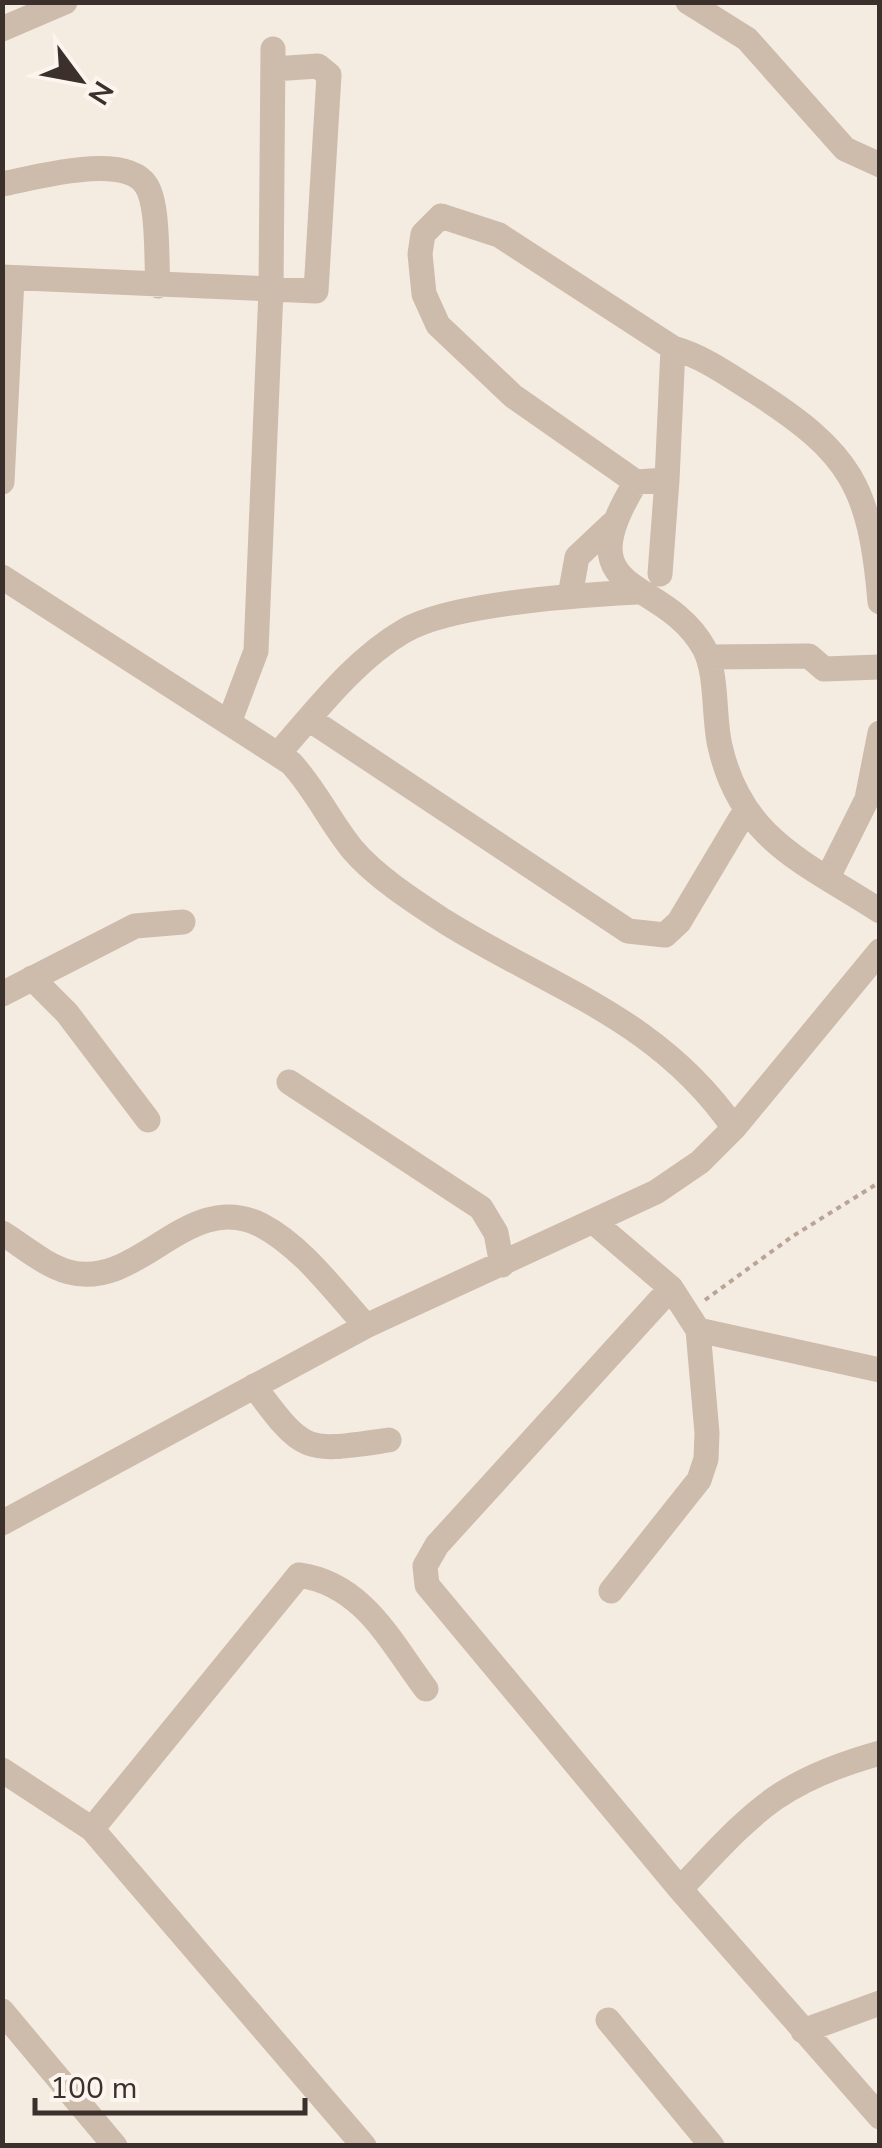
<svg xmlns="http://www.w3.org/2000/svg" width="882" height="2148" font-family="'Nunito Sans',sans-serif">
<rect width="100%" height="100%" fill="#f4ebe1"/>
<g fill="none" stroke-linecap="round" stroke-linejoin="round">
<path stroke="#b9a596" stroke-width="4" stroke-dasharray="5 5" stroke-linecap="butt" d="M 705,1300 L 793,1236 L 880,1182"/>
<path stroke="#cdbbac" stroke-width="25" d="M 688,2 L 747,39 L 845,149 L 880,165
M 2,29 L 65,2
M 2,184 C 35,178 124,152 146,185 C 159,204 156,261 158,286
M 441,216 L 499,235 L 673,348 L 667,480 L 636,482 L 513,396 L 438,325 L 424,294 L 420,254 L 423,234 Z
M 2,277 L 316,291 L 329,75 L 318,66 L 273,69
M 673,348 C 704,357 727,374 754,391 C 851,453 870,486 880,602
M 2,482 L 12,278
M 636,482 C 563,600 663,574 704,648 C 718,674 713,717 720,746 C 741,840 806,863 880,911
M 660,574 L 667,480
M 2,577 L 291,763 C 316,790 330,822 353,850 C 376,877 415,902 444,921 C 551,988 658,1018 734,1128
M 570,596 L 577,557 L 612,524
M 709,657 L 809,656 L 824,669 L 880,667
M 309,719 L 628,931 L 665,935 L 679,922 L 744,813
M 230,720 L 256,651 L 271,290 L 273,49
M 278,754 C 316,711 354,660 404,631 C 451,603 580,595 637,592
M 828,877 L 867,799 L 880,733
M 32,978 L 67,1013 L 148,1120
M 2,994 L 135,926 L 183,922
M 289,1082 L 481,1208 L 496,1233 L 502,1265
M 595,1223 L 671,1288 L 698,1330 L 880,1370
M 2,1233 C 23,1246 46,1266 69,1272 C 139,1291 188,1188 261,1225 C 303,1247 335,1292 366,1326
M 671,1288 L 437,1545 L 425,1566 L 427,1585 L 680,1889 L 880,2117
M 254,1386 C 305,1455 305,1452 389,1440
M 2,1523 L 366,1326 L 656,1192 L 700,1162 L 734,1128 L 880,951
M 611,1591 L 699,1480 L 706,1459 L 707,1433 L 698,1330
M 2,1770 L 92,1829 L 364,2146
M 92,1829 L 299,1575 C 363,1584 390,1641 426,1689
M 680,1889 C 752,1814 775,1782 880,1753
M 2,2011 L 115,2146
M 608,2020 L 712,2146
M 803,2031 L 880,2003"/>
</g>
<rect width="882" height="2148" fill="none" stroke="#3b302b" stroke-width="10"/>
<g transform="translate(80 80) rotate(122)" stroke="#fbf5ee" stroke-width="8" paint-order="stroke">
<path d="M0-8L18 38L0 25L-18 38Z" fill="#3b302b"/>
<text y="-15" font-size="28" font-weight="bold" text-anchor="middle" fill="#3b302b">N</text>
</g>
<path d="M35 2098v15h270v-15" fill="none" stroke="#3b302b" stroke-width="5"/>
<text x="50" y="2098" font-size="30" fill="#3b302b" stroke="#fbf5ee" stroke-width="8" paint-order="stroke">100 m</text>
</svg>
